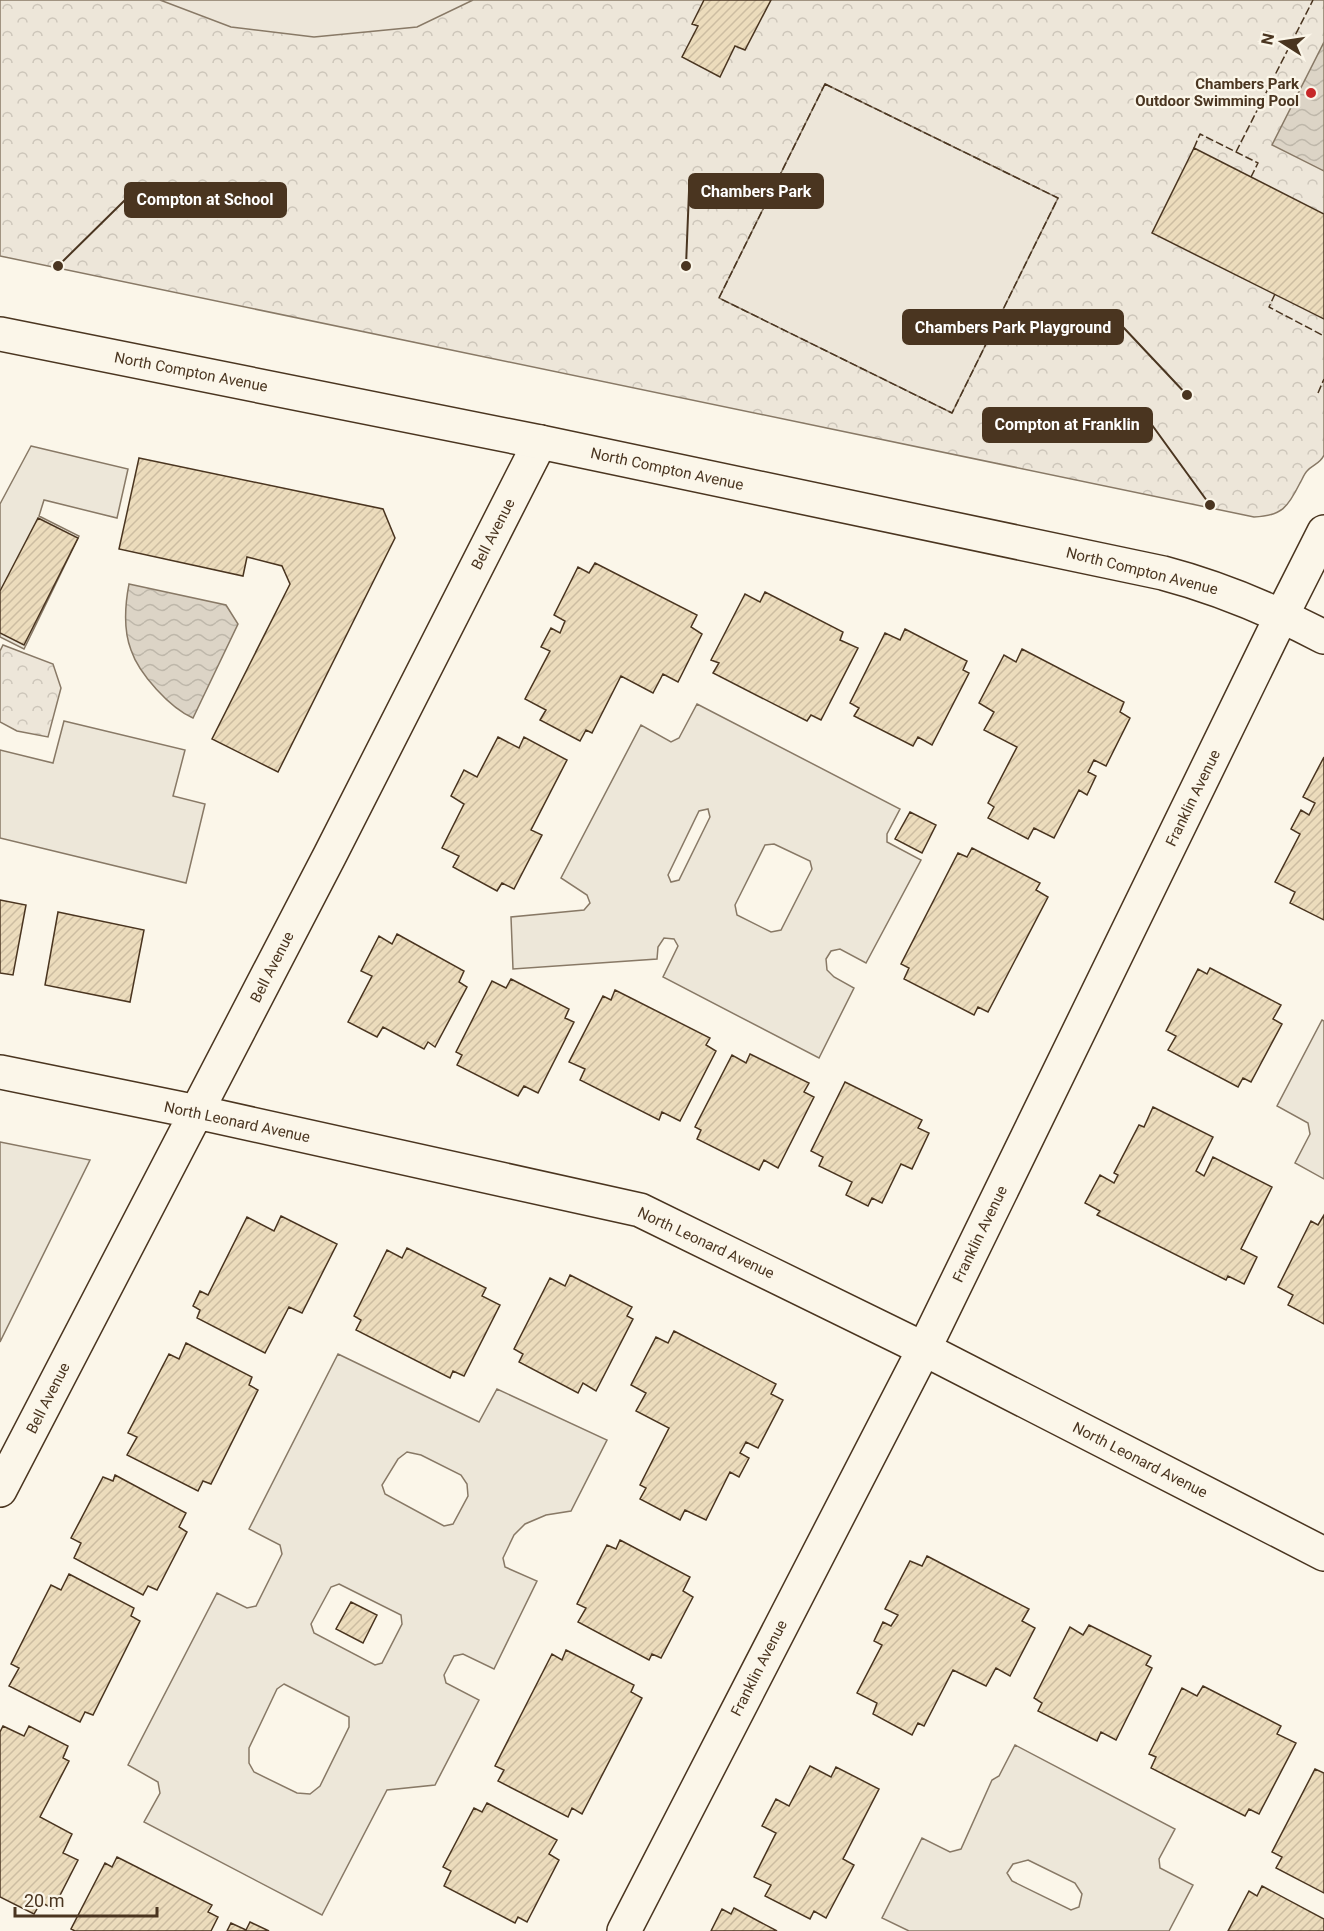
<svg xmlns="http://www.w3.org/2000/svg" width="1324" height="1931" font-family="Roboto,sans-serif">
<defs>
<pattern id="park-crowns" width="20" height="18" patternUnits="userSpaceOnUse" patternTransform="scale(1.5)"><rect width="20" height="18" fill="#ede6d9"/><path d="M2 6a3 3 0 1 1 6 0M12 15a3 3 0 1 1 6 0" fill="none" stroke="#cdc6ba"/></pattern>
<pattern id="water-waves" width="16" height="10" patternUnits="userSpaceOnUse" patternTransform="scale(1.5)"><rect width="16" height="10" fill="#dcd4c6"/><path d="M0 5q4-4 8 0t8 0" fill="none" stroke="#beb7aa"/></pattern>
<pattern id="building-hatch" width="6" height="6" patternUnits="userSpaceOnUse" patternTransform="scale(1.5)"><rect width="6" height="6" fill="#ecdcbc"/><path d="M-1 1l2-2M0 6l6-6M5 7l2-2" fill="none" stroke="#ccbda1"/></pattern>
</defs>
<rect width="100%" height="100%" fill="#fbf6e9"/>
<path fill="url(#park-crowns)" stroke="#887966" stroke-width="1.5" d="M 0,0 L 1324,0 L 1324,455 C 1320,464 1313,464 1307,471 C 1304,474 1302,480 1300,483 C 1288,507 1282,516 1254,517 L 0,256 Z
M 3,645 L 53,664 L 61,688 L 48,737 L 17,731 L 0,722 L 0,651 Z"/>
<path fill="#ede6d9" stroke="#887966" stroke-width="1.5" d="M 160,0 L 473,0 L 417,27 L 314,37 L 231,27 Z
M 825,84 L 1058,198 L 952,413 L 719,298 Z"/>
<path fill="#ede7d9" stroke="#887966" stroke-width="1.5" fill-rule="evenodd" d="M 31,446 L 128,469 L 117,518 L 44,500 L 39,516 L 79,536 L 24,649 L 0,637 L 0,504 Z
M 697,704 L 900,809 L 887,834 L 887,842 L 921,860 L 866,963 L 840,949 L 831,951 L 826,959 L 827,970 L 834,977 L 854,988 L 819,1058 L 663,977 L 678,946 L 674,939 L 664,938 L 658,947 L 657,959 L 513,969 L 511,917 L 584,910 L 590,903 L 587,895 L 561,878 L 641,725 L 671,742 L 679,738 ZM 708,809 L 710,817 L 679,880 L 671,882 L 668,875 L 699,811 ZM 774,844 L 810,861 L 812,869 L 781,930 L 771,932 L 737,915 L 735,905 L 765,845 Z
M 64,721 L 185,750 L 173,796 L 205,804 L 186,883 L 0,838 L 0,750 L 53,763 Z
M 1322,1020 L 1324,1021 L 1324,1179 L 1295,1163 L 1310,1134 L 1308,1123 L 1277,1106 Z
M 0,1142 L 90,1160 L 0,1342 Z
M 338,1354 L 479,1422 L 497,1389 L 607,1440 L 571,1511 L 546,1515 L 525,1524 L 514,1535 L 503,1558 L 505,1567 L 537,1581 L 494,1669 L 463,1654 L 454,1656 L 444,1675 L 446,1683 L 479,1700 L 435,1785 L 387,1790 L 322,1915 L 144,1822 L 160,1793 L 158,1782 L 128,1765 L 217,1593 L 247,1608 L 256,1606 L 282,1554 L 280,1545 L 249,1529 ZM 407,1452 L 421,1455 L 461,1475 L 467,1484 L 468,1496 L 453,1524 L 444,1526 L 385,1494 L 382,1485 L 398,1459 ZM 339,1584 L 401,1615 L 402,1624 L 382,1663 L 375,1665 L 314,1633 L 311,1624 L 331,1587 ZM 284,1684 L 349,1717 L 349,1727 L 320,1786 L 310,1794 L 297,1793 L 254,1772 L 249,1763 L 249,1748 L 277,1689 Z
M 1015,1745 L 1175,1829 L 1159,1859 L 1160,1868 L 1193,1885 L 1169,1931 L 909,1931 L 882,1918 L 922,1838 L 950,1852 L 961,1849 L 992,1780 L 999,1776 ZM 1028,1860 L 1075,1883 L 1082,1894 L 1079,1907 L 1071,1910 L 1012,1881 L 1007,1873 L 1013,1864 Z"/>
<path fill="url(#water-waves)" stroke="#887966" stroke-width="1.5" d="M 1324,42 L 1324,171 L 1272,145 Z
M 129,584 L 226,605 L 238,624 L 193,718 C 170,708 139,674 131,650 C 123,629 125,605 129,584 Z"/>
<path fill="url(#building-hatch)" stroke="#4a3520" stroke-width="1.5" d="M 704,0 L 771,0 L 745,50 L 735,46 L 720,77 L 682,57 L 698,26 L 692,24 Z
M 1194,148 L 1324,214 L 1324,319 L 1152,233 Z
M 139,458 L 383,509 L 395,538 L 278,772 L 212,739 L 290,584 L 282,566 L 247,557 L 243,576 L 119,549 Z
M 38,518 L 78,538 L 24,645 L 0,633 L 0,591 Z
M 595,563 L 697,615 L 691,627 L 702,634 L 678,682 L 663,674 L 653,693 L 621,676 L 592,733 L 586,730 L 580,741 L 540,720 L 546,710 L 525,699 L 550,651 L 541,647 L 551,628 L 560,633 L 565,621 L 554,615 L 578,567 L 589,573 Z
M 765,592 L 843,632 L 840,640 L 858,648 L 821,720 L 811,715 L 807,721 L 713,673 L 719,663 L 711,660 L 745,594 L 760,602 Z
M 905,629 L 967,661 L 963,670 L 969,673 L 932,745 L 918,737 L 913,746 L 854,716 L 859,708 L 850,703 L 885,633 L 900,640 Z
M 1022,649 L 1124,702 L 1120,712 L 1130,718 L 1106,766 L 1094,760 L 1088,772 L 1096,776 L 1087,795 L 1079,790 L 1054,838 L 1034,828 L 1028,839 L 988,818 L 994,807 L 988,803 L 1017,747 L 984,730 L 994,712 L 979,703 L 1004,655 L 1016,662 Z
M 498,737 L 519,748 L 524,737 L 567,760 L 531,830 L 542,835 L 514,889 L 502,883 L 497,891 L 453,867 L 459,856 L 442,848 L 464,804 L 451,796 L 464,770 L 477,777 Z
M 1324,757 L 1324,920 L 1290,903 L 1295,892 L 1275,882 L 1300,834 L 1291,829 L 1301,810 L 1309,815 L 1315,803 L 1303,797 Z
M 910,812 L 936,825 L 922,853 L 895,839 Z
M 972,848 L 1040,883 L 1036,890 L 1048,897 L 988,1012 L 978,1007 L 974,1015 L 904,979 L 909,968 L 901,964 L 958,853 L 967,857 Z
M 0,900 L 26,905 L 13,975 L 0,973 Z
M 58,912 L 144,930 L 130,1002 L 45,985 Z
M 397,934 L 464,971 L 459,982 L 467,987 L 435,1047 L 428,1042 L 424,1049 L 383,1027 L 377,1037 L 348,1022 L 372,976 L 361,971 L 379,936 L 392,944 Z
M 1210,968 L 1281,1005 L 1273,1019 L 1282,1024 L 1251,1082 L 1243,1078 L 1238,1087 L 1168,1050 L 1176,1036 L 1166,1031 L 1198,969 L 1207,974 Z
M 511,979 L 569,1009 L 565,1018 L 574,1022 L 538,1093 L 524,1086 L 518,1096 L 457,1065 L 462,1055 L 456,1052 L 492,981 L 506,988 Z
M 615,990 L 710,1038 L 706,1045 L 716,1051 L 680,1121 L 662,1112 L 659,1120 L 580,1080 L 585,1069 L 569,1062 L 603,996 L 611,1000 Z
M 750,1054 L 809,1083 L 804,1092 L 814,1097 L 778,1168 L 764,1160 L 759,1170 L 697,1139 L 701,1130 L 695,1127 L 732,1055 L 746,1063 Z
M 845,1082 L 922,1120 L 918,1128 L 929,1133 L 912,1169 L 901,1164 L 882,1203 L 872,1198 L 868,1206 L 846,1195 L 852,1182 L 819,1166 L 823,1157 L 811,1151 Z
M 1153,1107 L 1213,1137 L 1196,1171 L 1204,1176 L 1213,1157 L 1272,1187 L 1241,1249 L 1257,1257 L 1244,1284 L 1228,1276 L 1226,1280 L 1097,1215 L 1100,1211 L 1085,1203 L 1100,1175 L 1114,1183 L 1118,1175 L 1114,1173 L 1139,1125 L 1144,1127 Z
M 1324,1215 L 1324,1324 L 1288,1305 L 1293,1295 L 1278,1287 L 1311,1221 L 1318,1225 Z
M 281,1216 L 337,1244 L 302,1313 L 289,1307 L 265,1353 L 197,1318 L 200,1310 L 193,1306 L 200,1291 L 208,1295 L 247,1217 L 274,1231 Z
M 407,1248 L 486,1288 L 482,1296 L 500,1305 L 464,1376 L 453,1371 L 450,1378 L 356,1330 L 361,1320 L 354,1316 L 387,1250 L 402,1258 Z
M 570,1275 L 632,1307 L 627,1316 L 633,1319 L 596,1391 L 583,1383 L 578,1393 L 519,1362 L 523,1354 L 514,1349 L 550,1278 L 565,1286 Z
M 674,1331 L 776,1384 L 771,1394 L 783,1400 L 758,1448 L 746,1442 L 740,1453 L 749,1458 L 739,1477 L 730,1472 L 706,1520 L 685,1510 L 680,1520 L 640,1499 L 646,1488 L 640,1485 L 669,1428 L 636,1411 L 646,1393 L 631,1385 L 656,1337 L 668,1343 Z
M 186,1343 L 252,1377 L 249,1385 L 258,1390 L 211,1484 L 203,1481 L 198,1491 L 127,1455 L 137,1437 L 128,1433 L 169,1354 L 179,1359 Z
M 115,1475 L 186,1513 L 179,1527 L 187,1532 L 157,1590 L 148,1586 L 143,1595 L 74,1558 L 81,1543 L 71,1538 L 103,1477 L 113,1481 Z
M 620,1540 L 690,1577 L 683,1591 L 693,1597 L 661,1658 L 652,1654 L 649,1660 L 578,1622 L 586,1608 L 577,1604 L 607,1545 L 616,1549 Z
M 927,1556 L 1029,1609 L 1022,1621 L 1035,1628 L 1010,1676 L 996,1668 L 986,1686 L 953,1670 L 924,1726 L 918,1723 L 912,1735 L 873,1714 L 877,1703 L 857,1693 L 882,1645 L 874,1641 L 883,1622 L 891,1626 L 898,1615 L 885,1609 L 910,1561 L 922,1566 Z
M 69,1574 L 134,1608 L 131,1616 L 140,1621 L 93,1715 L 85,1712 L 80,1722 L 9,1686 L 19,1668 L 11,1664 L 51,1585 L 61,1590 Z
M 351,1602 L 377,1615 L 363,1643 L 336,1629 Z
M 1089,1625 L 1151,1656 L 1146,1665 L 1152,1668 L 1116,1740 L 1101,1732 L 1097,1741 L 1038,1711 L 1042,1703 L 1034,1698 L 1070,1627 L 1083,1635 Z
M 566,1650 L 634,1685 L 631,1692 L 642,1698 L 582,1814 L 572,1808 L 568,1817 L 498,1781 L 504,1770 L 495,1766 L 552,1654 L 562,1660 Z
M 1203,1686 L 1281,1726 L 1277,1734 L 1296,1743 L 1259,1814 L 1249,1809 L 1245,1816 L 1151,1768 L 1156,1757 L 1149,1754 L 1182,1688 L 1197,1696 Z
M 3,1726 L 24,1736 L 29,1726 L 68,1746 L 63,1758 L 69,1761 L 40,1817 L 72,1834 L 63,1853 L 78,1860 L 53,1909 L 41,1902 L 34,1914 L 0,1897 L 0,1732 Z
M 810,1766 L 831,1777 L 836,1767 L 879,1789 L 843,1859 L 854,1865 L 826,1918 L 814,1911 L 810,1919 L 765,1896 L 771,1885 L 754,1877 L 776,1833 L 762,1826 L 776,1799 L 789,1806 Z
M 1315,1769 L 1324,1773 L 1324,1893 L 1276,1868 L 1282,1857 L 1272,1852 Z
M 487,1803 L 557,1840 L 549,1854 L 559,1860 L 527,1922 L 518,1917 L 515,1923 L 444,1886 L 451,1871 L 443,1867 L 474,1808 L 482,1812 Z
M 117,1857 L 212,1905 L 208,1912 L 218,1917 L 211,1931 L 75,1931 L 71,1929 L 105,1863 L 112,1867 Z
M 1262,1886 L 1324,1919 L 1324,1931 L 1228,1931 L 1249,1891 L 1257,1896 Z
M 734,1908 L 777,1931 L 711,1931 L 722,1909 L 731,1914 Z
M 250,1922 L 269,1931 L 227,1931 L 231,1923 L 246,1930 Z"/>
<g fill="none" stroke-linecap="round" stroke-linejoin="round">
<g stroke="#4a3520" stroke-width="36">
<path id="street" d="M 0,1072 L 197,1112 L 640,1210 L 924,1349 L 1324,1554
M 0,1490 L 330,855 L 540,442
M 624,1931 L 924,1349 L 1282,615 L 1324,532"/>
</g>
<g stroke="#4a3520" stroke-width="36">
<path id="secondary" d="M 0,334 L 540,442 L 1163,573 C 1220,588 1272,610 1324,637"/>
</g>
<use href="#street" stroke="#fbf6e9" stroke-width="33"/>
<use href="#secondary" stroke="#fbf6e9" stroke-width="33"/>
<path stroke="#4a3520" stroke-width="1.5" stroke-dasharray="8 3" stroke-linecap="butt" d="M 825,84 L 1058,198 L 952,413 L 719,298 Z
M 1194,148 L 1200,134 L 1258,163 L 1251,177
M 1236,152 L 1313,0
M 1275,294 L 1269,307 L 1324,336
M 1318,393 L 1324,379"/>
</g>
<circle fill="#c62828" stroke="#fbf6e9" stroke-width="2" cx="1311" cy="93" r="6"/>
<g text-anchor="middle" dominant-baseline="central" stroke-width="4.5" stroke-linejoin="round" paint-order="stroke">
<g font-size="15" font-weight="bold" fill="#4a3520" stroke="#fbf6e9" text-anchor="end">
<text x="1299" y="84">Chambers Park<tspan x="1299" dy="17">Outdoor Swimming Pool</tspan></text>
</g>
<g font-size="15" fill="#4a3520" stroke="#fbf6e9">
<text transform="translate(191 372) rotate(11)">North Compton Avenue</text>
<text transform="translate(667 469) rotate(12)">North Compton Avenue</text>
<text transform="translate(493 534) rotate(-63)">Bell Avenue</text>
<text transform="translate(1142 571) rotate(14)">North Compton Avenue</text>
<text transform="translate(1193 798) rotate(-64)">Franklin Avenue</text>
<text transform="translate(272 967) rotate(-63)">Bell Avenue</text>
<text transform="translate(237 1122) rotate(12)">North Leonard Avenue</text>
<text transform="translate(980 1234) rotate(-64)">Franklin Avenue</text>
<text transform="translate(706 1243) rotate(25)">North Leonard Avenue</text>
<text transform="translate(48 1398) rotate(-63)">Bell Avenue</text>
<text transform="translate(1140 1460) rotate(27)">North Leonard Avenue</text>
<text transform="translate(759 1668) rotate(-63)">Franklin Avenue</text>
</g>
</g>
<path fill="none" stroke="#4a3520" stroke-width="2" d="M686 266L689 191M58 266L125 200M1187 395L1123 327M1210 505L1152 425"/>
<g fill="#4a3520" stroke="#fbf6e9" stroke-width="2">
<circle cx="686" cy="266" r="6"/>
<circle cx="58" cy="266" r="6"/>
<circle cx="1187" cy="395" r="6"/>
<circle cx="1210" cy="505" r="6"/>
</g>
<g fill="#4a3520" stroke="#4a3520" stroke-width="2">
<rect x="689" y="174" width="134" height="34" rx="6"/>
<rect x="125" y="183" width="161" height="34" rx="6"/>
<rect x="903" y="310" width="220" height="34" rx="6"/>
<rect x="983" y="408" width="169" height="34" rx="6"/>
</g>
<g font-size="16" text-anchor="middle" font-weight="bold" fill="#fff">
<text x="756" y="197">Chambers Park</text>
<text x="205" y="205">Compton at School</text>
<text x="1013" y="333">Chambers Park Playground</text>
<text x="1067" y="430">Compton at Franklin</text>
</g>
<g transform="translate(1282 42) rotate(282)" stroke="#fbf6e9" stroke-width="4.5" paint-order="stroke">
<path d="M0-4.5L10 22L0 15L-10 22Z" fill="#4a3520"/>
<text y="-9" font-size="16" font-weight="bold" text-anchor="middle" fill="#4a3520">N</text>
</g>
<path d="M15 1907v9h142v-9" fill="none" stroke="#4a3520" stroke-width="3"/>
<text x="24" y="1907" font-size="18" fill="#4a3520" stroke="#fbf6e9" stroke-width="4.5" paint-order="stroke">20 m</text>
</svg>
